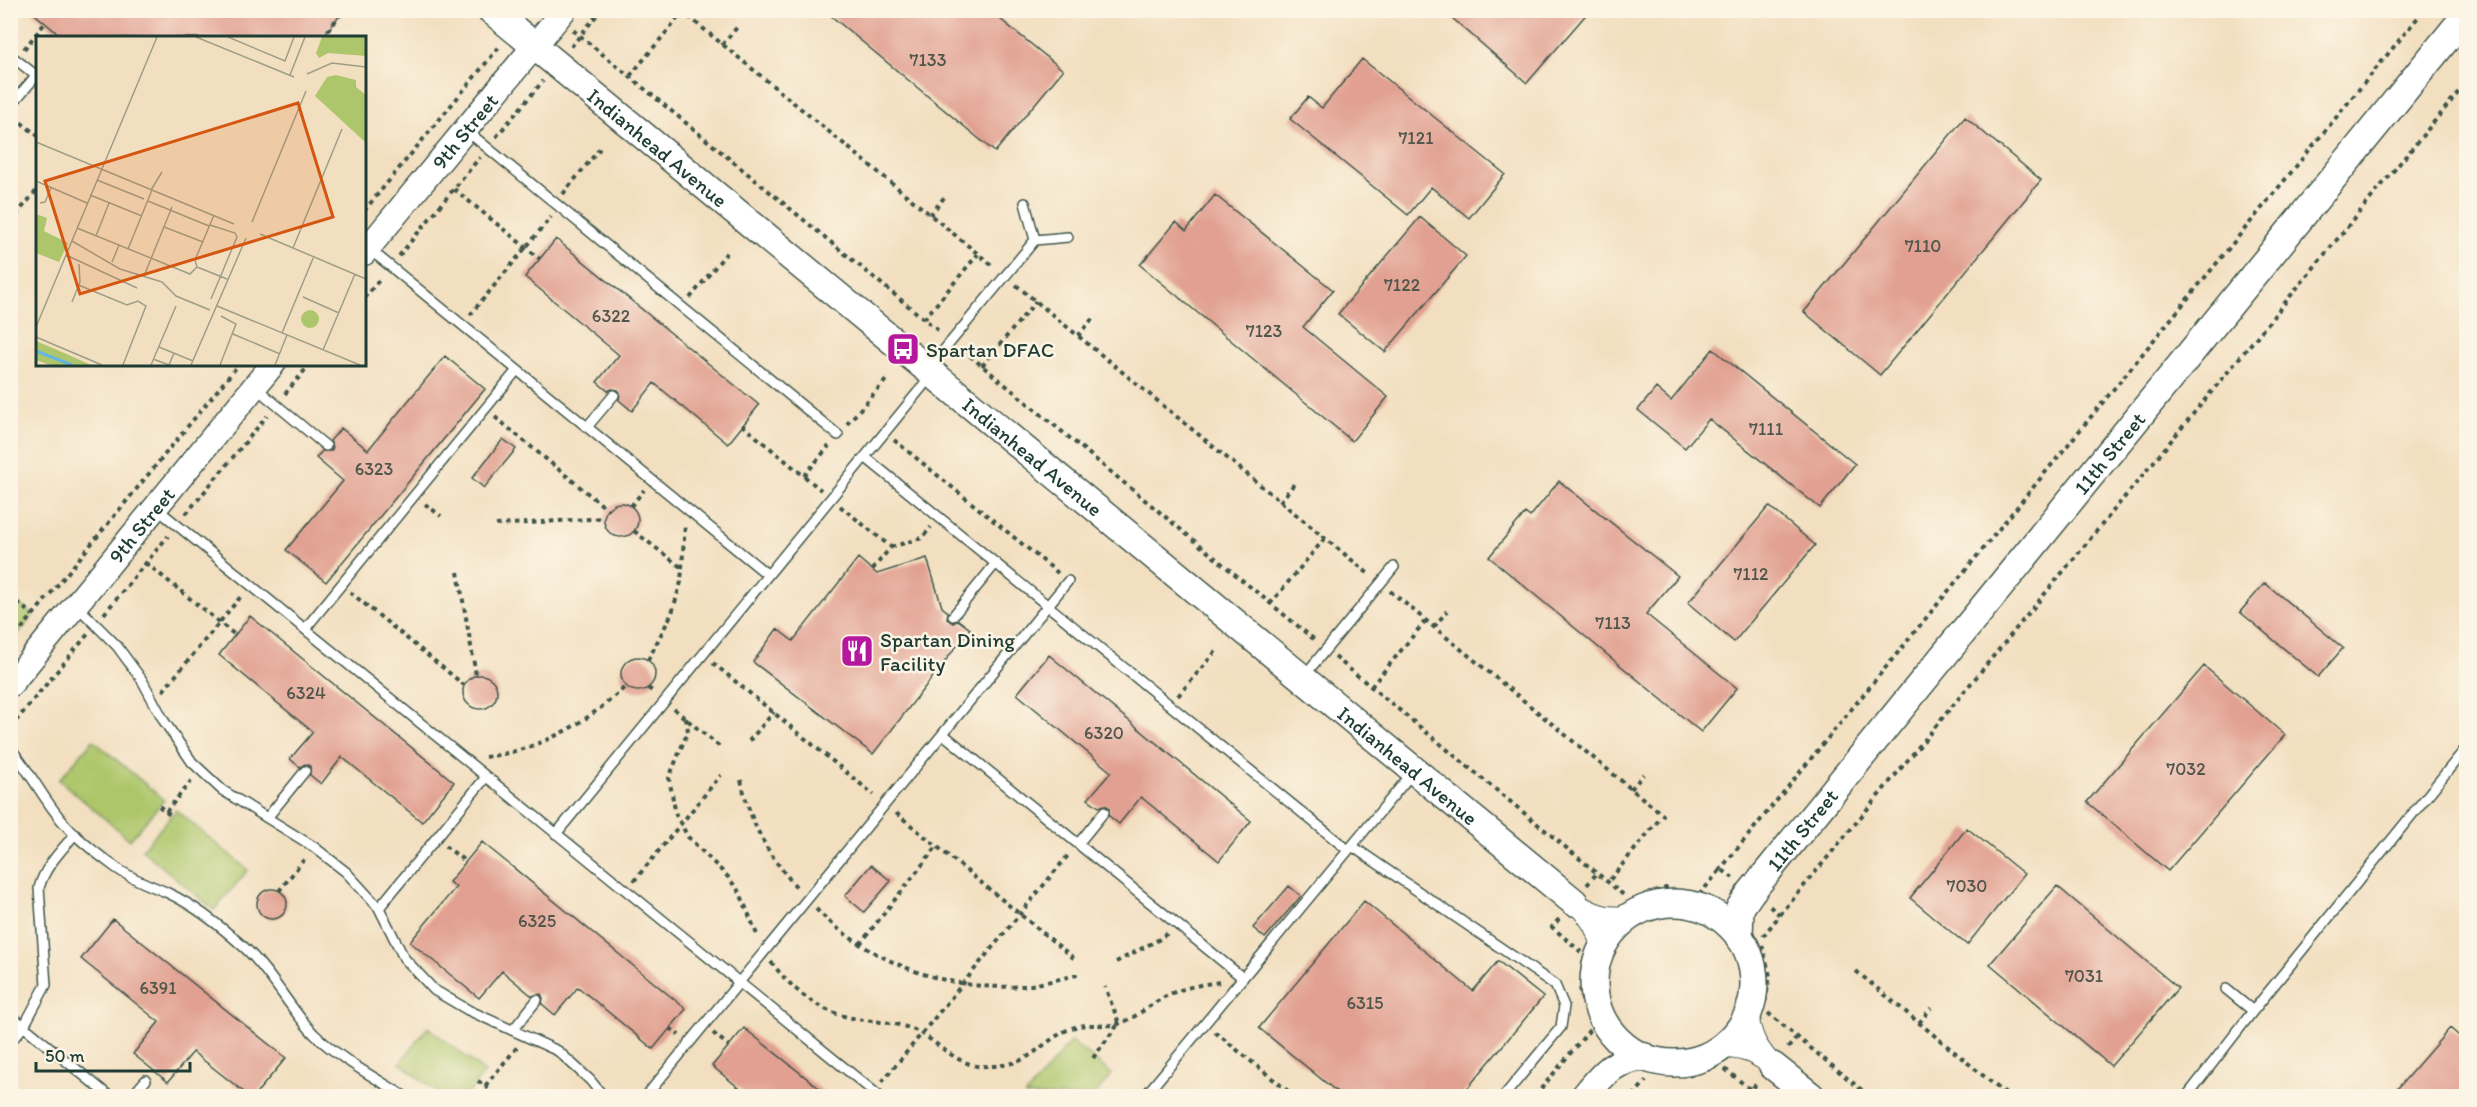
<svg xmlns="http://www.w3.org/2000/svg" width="2477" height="1107" font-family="Itim,sans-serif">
<rect width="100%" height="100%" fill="#fcf5e5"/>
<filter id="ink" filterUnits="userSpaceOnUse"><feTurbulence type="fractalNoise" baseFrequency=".0167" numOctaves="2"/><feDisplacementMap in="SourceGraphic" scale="12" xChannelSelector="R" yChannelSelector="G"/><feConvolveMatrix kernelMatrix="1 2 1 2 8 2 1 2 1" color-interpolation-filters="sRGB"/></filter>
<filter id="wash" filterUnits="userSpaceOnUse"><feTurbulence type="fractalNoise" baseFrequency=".008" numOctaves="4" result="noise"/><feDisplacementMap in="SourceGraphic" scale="24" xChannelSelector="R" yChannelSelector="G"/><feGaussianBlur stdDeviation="1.35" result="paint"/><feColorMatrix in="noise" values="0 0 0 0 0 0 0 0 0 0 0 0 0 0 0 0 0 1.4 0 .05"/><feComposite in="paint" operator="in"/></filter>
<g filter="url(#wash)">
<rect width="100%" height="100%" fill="#f2dfc0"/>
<path fill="#adc66b" stroke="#668250" stroke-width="1.5" d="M 11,597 L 33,615 L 11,643 Z
M 93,740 L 164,800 L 130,840 L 59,780 Z
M 176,810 L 248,870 L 214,910 L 142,850 Z
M 428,1027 L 485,1072 L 466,1096 L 442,1096 L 400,1063 Z
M 1071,1041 L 1112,1074 L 1094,1096 L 1025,1096 Z"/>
<g id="blocks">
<path fill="#e1a091" d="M 30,10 L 344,10 L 322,38 L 63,38 Z
M 824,10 L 989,10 L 1063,70 L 995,152 Z
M 1443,10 L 1590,10 L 1527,83 Z
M 1362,59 L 1505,174 L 1469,218 L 1431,187 L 1408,215 L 1290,119 L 1308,97 L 1322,108 Z
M 1965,117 L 2041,180 L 1880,375 L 1804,312 Z
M 1215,195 L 1333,290 L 1303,327 L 1388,397 L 1352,441 L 1140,265 L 1176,222 L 1186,231 Z
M 1420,217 L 1466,256 L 1385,352 L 1338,314 Z
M 556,239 L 759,405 L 728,444 L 654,383 L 632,411 L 619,400 L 620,393 L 618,390 L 612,389 L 608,391 L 597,382 L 619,355 L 525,277 Z
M 1713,349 L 1855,464 L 1820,508 L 1709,419 L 1685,448 L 1638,410 L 1656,388 L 1671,401 Z
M 445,356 L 485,389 L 326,582 L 286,550 L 343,481 L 316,458 L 322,451 L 331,451 L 333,447 L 330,441 L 341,428 L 368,450 Z
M 503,439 L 516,449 L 484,488 L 472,478 Z
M 1559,481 L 1678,576 L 1646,614 L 1737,688 L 1701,732 L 1489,557 L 1525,513 L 1530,517 Z
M604 520a17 17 0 1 1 34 0a17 17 0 1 1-34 0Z
M 1769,506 L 1815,545 L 1734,642 L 1688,603 Z
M 858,558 L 877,574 L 927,558 L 942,607 L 948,612 L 947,619 L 953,623 L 958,620 L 970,629 L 873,754 L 753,662 L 777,629 L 793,641 Z
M 2265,583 L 2343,648 L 2318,677 L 2240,612 Z
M 250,616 L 454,782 L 422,822 L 342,757 L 321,784 L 310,775 L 310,766 L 305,764 L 300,767 L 290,759 L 313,732 L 219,655 Z
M 1049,655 L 1251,821 L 1219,861 L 1141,797 L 1119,824 L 1109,816 L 1109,807 L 1104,805 L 1099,807 L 1088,799 L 1111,772 L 1017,694 Z
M621 674a17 17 0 1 1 34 0a17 17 0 1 1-34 0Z
M 2204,666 L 2285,735 L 2168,871 L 2087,802 Z
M463 692a17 17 0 1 1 34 0a17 17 0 1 1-34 0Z
M 1967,828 L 2024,874 L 1967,945 L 1910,898 Z
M 482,842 L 686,1009 L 653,1049 L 578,987 L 555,1015 L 542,1004 L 543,998 L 541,994 L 532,996 L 502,971 L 479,998 L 410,942 L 456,887 L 449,882 Z
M 871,865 L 891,881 L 864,912 L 845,896 Z
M 1289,886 L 1301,896 L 1265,938 L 1253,928 Z
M 2057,886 L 2178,988 L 2111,1066 L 1990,964 Z
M257 904a15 15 0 1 1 30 0a15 15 0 1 1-30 0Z
M 1364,901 L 1473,991 L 1498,961 L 1543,997 L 1461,1096 L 1342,1096 L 1259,1028 Z
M 113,919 L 286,1058 L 254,1096 L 249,1096 L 193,1052 L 168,1082 L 133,1054 L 159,1022 L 81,959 Z
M 744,1028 L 829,1096 L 749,1096 L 712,1066 Z
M 2450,1028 L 2466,1042 L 2466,1096 L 2391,1096 Z"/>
</g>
</g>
<g filter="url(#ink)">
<use href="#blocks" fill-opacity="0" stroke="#3f5549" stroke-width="1.5"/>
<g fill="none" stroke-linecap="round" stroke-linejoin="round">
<g stroke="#3f5549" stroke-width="12">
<path id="service" d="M 10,55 L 38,77
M 10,106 L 36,76
M 467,131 L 838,435
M 1025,203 L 1035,240
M 368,248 L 768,575
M 929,368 L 1035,240 L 1068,237
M 255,387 L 326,446
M 587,427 L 614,395
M 865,457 L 1348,850
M 156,508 L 879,1096
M 77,606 L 117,646 L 142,680 L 164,721 L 192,762 L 222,790 L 314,847 L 346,872 L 379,908 L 404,958 L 434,990 L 468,1010 L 558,1051 L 590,1080 L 603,1096
M 953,616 L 996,563
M 305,629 L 517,370
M 1304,676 L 1394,567
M 943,734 L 1243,978
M 10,748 C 30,771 43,799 63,822 C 77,839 97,854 115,867 C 131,879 150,885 168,893 C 196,906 223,928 246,949 C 272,973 289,1008 314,1034 C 340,1059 374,1077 404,1096
M 267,818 L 305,771
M 556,834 L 931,376
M 1078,844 L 1104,812
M 1352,846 L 1555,985 L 1564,1006 L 1561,1027 L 1504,1096
M 379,908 L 486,777
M 2226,989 L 2253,1011
M 10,1015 L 109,1096
M 513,1030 L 537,1000
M 10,1042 L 24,1026 L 46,985 L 39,888 C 45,866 61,851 75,834
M 132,1096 L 146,1080
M 646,1096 L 1068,581
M 1145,1096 L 1413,772
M 2187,1096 L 2253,1011 L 2466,748"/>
</g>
<g stroke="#3f5549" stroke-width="22">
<path id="minor" d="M 1574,902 C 1596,915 1605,918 1631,916
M 1580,908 C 1593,921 1598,932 1601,950
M 1748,1013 C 1751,1038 1757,1047 1773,1066
M 1720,1048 C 1740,1048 1751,1051 1767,1062"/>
</g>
<g stroke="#3f5549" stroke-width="27">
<g id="tertiary">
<path id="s1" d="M 364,253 L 564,10"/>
<path id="s2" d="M 10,685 L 273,364"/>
</g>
</g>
<g stroke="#3f5549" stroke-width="30">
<g id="secondary">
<path id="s3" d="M 491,10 L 1574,902"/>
<circle cx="1674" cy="983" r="80"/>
<path id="s4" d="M 1739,937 L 1740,908 L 1751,892 L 2466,15"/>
<path d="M 1773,1066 L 1811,1096"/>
<path d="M 1585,1096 C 1603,1074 1614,1059 1645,1057"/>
</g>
</g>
<path stroke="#3f5549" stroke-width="4" stroke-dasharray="4.5 4.5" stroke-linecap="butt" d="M 573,30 L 940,332
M 322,38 L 344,10
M 722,45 L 739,25
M 571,47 L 601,10
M 24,49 L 45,23
M 630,76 L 683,12 L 994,267
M 14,117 L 38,136
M 496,137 L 543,81
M 454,189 L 540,259
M 563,194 L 602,146
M 364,211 L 500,46
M 930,215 L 946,195
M 10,222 L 38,189
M 399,256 L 480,157
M 1016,285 L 1370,575
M 364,298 L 381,278
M 690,298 L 729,250
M 470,315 L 551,217
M 924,319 L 978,254
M 1078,336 L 1093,318
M 963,350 L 1316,641
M 982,366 L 1036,301
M 285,394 L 310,364
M 495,417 L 608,510
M 847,424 L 886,380
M 742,425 L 821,490
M 894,440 L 1058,573
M 804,476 L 829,446
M 1280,502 L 1294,484
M 425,504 L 441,516
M 631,506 L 644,490
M 840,506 L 891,547 L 872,570
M 186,514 L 267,416
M 496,525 L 604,518
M 634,531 L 682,568
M 891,547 L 922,538 L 931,527
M 146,563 L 235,635
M 458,572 L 476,675
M 1390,591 L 1663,815 L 1608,882
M 350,592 L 464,685
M 10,597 L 33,615
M 1270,604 L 1325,538
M 104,614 L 168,536
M 1434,627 L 1447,611
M 10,643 L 239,364
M 1335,657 L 1626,897
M 648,660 L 672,613 L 681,582 L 685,524
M 713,663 L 874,795
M 1371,687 L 1426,620
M 648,688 L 655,693
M 163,691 L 242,595
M 1178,696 L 1216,651
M 674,709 L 720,747
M 686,718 L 688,731 L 669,778 L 676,815 L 688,837 L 728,877 L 740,893 L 758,937
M 10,728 L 88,634
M 749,741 L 774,712
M 485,757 C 540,750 587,723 626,686
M 741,780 C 751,826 768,855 799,890
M 1631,789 L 1644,774
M 159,806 L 171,816
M 166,812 L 192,780
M 896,813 L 1076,960
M 445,846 L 466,862
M 1719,871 L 2424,10
M 634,881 L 721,775
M 1587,885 L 1597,873
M 279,891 L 306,857
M 1638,898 L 1666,888 L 1700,894 L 1721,869 L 1733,878
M 816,909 C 870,963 954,995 1031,985 C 1048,982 1064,978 1081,974
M 1780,915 L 2466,83
M 1559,919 L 1552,927 L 1581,952
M 1763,936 L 1780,915 L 1768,905
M 860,944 L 937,846
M 1762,945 L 1770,976 L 1765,1002
M 771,962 C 792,989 817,1011 852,1018 C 869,1022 889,1021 906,1027 C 931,1034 947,1058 973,1065 C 978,1067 985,1066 991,1066 C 1031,1065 1036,1046 1067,1030 C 1088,1020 1105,1029 1121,1023 C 1137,1017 1152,1003 1168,995 C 1184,987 1204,984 1221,982
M 1116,962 L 1158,940 L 1168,933
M 1856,971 L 2008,1096
M 1768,1013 L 1869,1096
M 1919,1023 L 1931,1008
M 670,1028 L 679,1035
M 1215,1032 L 1294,1096
M 713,1033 L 729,1046
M 1788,1048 L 1797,1037 L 1796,1036
M 1093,1058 L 1119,1023 L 1105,987
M 1725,1069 L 1751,1090 L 1757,1083
M 1662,1073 L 1688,1076 L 1716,1067
M 478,1081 L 485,1086 L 518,1046
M 882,1082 L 1070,853
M 485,1086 L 492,1091
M 1535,1096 L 1592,1027 L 1580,994 L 1584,958
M 1633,1096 L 1646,1081"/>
<use href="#service" stroke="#fff" stroke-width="9"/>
<use href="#minor" stroke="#fff" stroke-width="20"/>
<use href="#tertiary" stroke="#fff" stroke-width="24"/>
<use href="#secondary" stroke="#fff" stroke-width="27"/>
</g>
</g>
<defs>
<g id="bus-square" transform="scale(1.725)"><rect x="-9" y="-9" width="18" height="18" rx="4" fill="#b5179e" stroke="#fcf5e5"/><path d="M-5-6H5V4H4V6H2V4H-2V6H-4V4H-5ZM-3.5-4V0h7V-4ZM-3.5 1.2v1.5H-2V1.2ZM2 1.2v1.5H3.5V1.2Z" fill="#fff"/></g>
<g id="restaurant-square" transform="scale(1.725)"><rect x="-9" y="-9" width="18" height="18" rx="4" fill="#b5179e" stroke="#fcf5e5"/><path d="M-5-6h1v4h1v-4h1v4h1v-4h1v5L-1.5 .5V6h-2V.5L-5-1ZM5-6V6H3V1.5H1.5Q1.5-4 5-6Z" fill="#fff"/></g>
</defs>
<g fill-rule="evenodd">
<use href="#bus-square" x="903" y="349"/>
<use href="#restaurant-square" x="857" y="651"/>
</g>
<g text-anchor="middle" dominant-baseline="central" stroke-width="5" stroke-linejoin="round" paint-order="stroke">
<g font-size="18" fill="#50564b">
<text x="928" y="60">7133</text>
<text x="1416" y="138">7121</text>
<text x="1923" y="246">7110</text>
<text x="1402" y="285">7122</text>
<text x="611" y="316">6322</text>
<text x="1264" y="331">7123</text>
<text x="1766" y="429">7111</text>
<text x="374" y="469">6323</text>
<text x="1751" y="574">7112</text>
<text x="1613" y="623">7113</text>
<text x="306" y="693">6324</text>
<text x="1104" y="733">6320</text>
<text x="2186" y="769">7032</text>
<text x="1967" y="886">7030</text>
<text x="537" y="921">6325</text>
<text x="2084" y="976">7031</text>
<text x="158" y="988">6391</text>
<text x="1365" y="1003">6315</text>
</g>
<g font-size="21" fill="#1f3d34" stroke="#fcf5e5">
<text stroke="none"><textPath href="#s1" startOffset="158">9th Street</textPath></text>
<text stroke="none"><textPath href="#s3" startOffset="216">Indianhead Avenue</textPath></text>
<text stroke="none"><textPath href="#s4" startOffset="615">11th Street</textPath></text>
<text stroke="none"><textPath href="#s3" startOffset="702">Indianhead Avenue</textPath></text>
<text stroke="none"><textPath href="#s2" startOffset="207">9th Street</textPath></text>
<text stroke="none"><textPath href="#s3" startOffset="1188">Indianhead Avenue</textPath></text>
<text stroke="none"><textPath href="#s4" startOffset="129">11th Street</textPath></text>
</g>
<g font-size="21" fill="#1f3d34" stroke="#fcf5e5" text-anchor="start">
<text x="926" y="349">Spartan DFAC</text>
<text x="880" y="639">Spartan Dining<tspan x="880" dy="24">Facility</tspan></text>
</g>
</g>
<g transform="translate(36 36)">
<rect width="330" height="330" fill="#f2dfc0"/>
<path d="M 286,1 L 330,1 L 330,20 L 292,17 L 283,22 L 280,17 ZM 300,39 L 320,44 L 320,51 L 330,59 L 330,107 L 279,60 L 291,41 ZM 0,178 L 11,182 L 8,195 L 32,207 L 23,226 L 0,217 ZM265 283a9 9 0 1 1 18 0a9 9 0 1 1-18 0ZM 0,305 L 26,316 L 55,329 L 14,329 L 0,324 Z" fill="#adc66b"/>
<path fill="none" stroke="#66b5e0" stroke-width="3" d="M 0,315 L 36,329"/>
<path fill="none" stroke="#9e9e88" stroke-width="1.5" d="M 160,1 L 258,41M 192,1 L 249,25 L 258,1M 271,38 L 296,27 L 330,31M 254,39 L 269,1M 0,106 L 198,188M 61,144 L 108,163M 0,145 L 51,167M 115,154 L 126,136M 54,159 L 106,180M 112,165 L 173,190M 4,167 L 9,166 L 15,152M 216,186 L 270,55M 174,189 L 199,197 L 201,201 L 175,263M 128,191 L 167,206M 41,192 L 154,238 L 161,231 L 191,243M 224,198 L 330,243M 60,200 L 73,167M 36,205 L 84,233 L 126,246 L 140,260 L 174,274M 257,212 L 306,93M 92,213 L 116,154M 30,219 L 101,252M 76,226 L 83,209M 161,231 L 159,224 L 178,179M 108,240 L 136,171M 40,248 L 91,269 L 102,265 L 110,270 L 87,329M 267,261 L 303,277M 36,266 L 44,246 L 43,228M 181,270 L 324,329M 0,291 L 121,1M 246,297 L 278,220M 197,298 L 244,318M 0,301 L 66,329M 123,311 L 157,325M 287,314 L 319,238M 117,323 L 133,329 L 138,317M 115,329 L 140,270M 155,329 L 210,202M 184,329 L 200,288 L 185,280M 239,329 L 251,299"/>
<path fill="#d45610" fill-opacity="0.15" stroke="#d45610" stroke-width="3" d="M 262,67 L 297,181 L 44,258 L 9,145 Z"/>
<rect width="330" height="330" fill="none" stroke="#1f3d34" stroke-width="3"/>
</g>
<rect width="2477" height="1107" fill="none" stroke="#fcf5e5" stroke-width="36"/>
<path d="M36 1062v9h154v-9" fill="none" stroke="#1f3d34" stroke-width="3"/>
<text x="45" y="1062" font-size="18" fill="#1f3d34" stroke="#fcf5e5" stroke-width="4.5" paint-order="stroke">50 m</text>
</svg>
